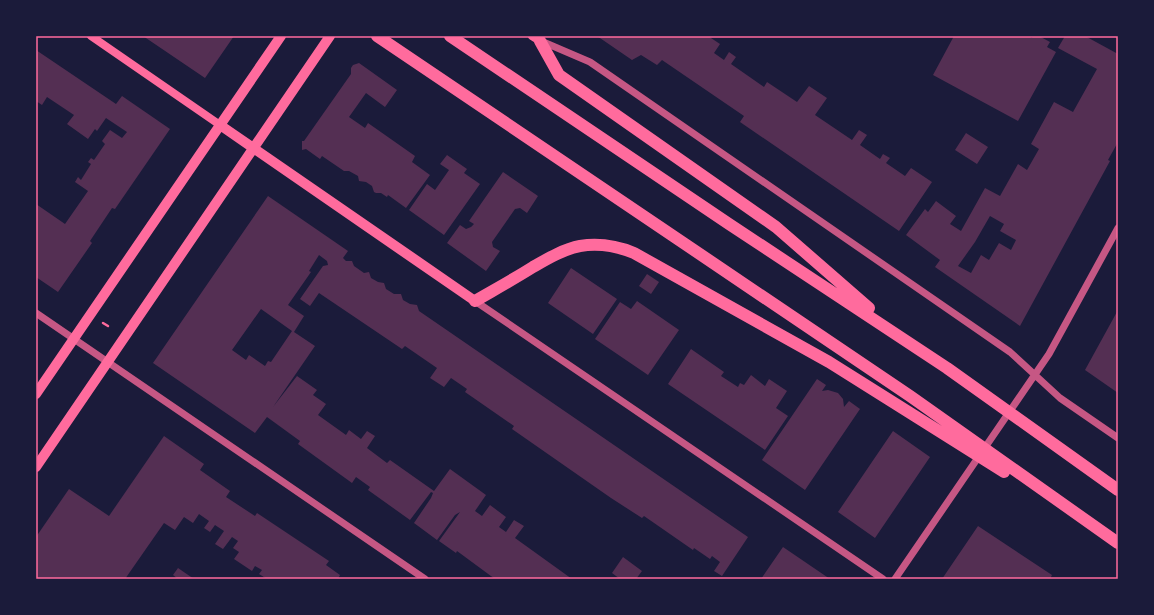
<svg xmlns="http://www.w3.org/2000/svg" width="1154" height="615" font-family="'Zilla Slab',serif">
<rect width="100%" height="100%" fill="#1b1b3a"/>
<path fill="#542f53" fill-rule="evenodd" d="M 143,36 L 234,36 L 205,78 Z
M 597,36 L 708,36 L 720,44 L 714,53 L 724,60 L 729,52 L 736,57 L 731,64 L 764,87 L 767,82 L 797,102 L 809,86 L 827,98 L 815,115 L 852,140 L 859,130 L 867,135 L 860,145 L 880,159 L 883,154 L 890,158 L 886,163 L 905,176 L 911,168 L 932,182 L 899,231 L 740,122 L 744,116 L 662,60 L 657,65 L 641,55 L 632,60 Z
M 954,36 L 1028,36 L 1032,38 L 1033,36 L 1039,36 L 1050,42 L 1047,47 L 1056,52 L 1018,121 L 933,75 Z
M 1065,36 L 1085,36 L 1118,54 L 1118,142 L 1108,160 L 1110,161 L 1020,326 L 935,267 L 940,260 L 906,235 L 925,209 L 928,212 L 936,201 L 956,216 L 950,224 L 961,231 L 985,188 L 1000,196 L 1018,164 L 1027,170 L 1039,149 L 1031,144 L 1054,102 L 1073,112 L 1097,69 L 1058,48 ZM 990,216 L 1004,224 L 1000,231 L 1016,240 L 1011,250 L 999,243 L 989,260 L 981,255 L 971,273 L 958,266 L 975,242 Z
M 36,50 L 116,104 L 122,96 L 170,129 L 115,209 L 112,208 L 90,241 L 92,243 L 58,292 L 36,277 L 36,204 L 65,224 L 88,191 L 75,182 L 78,177 L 81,180 L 91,164 L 88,162 L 91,158 L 94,160 L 105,144 L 102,141 L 110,130 L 122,138 L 127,132 L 106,118 L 97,131 L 95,129 L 88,139 L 67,124 L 74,115 L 47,97 L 42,105 L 36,101 Z
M 359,63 L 397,90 L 385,107 L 366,93 L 349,117 L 365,128 L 368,123 L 415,156 L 412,162 L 430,175 L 406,208 L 388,195 L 387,197 L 381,193 L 376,193 L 374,192 L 372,186 L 366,182 L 359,181 L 358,176 L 349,171 L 344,171 L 322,156 L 320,159 L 306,149 L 302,150 L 302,141 L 304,141 L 351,74 L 351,68 L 353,65 Z
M 966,133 L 988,147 L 977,164 L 955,150 Z
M 447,155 L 467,169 L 464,173 L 480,184 L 444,235 L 409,210 L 427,184 L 435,190 L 449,170 L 440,164 Z
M 503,172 L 538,196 L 527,213 L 520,208 L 515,209 L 492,242 L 493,247 L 500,251 L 486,271 L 447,243 L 460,225 L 466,229 L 471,227 L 474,224 L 469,221 Z
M 268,196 L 348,251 L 343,258 L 346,261 L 352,261 L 354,266 L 364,273 L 369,272 L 371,278 L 378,282 L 384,283 L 386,289 L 394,294 L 401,294 L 403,300 L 410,304 L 417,305 L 419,311 L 748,537 L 722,576 L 714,571 L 720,562 L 712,556 L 710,559 L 694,548 L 693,550 L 644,516 L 642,518 L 611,498 L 512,429 L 514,426 L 465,392 L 467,389 L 451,378 L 444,387 L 430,378 L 437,368 L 405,346 L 402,349 L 319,293 L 310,306 L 300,299 L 323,266 L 328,265 L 327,261 L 319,255 L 309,271 L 311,272 L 288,305 L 304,316 L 294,332 L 315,346 L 273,407 L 297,376 L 317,390 L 313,395 L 326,404 L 318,415 L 346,435 L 349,430 L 361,439 L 367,431 L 375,436 L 367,448 L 387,463 L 390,460 L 434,491 L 450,469 L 486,495 L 475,511 L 482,516 L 490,505 L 506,517 L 499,527 L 506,532 L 514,520 L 524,526 L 515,538 L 572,579 L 495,579 L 457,551 L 456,553 L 439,541 L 460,512 L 455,515 L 437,540 L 414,523 L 431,498 L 433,493 L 431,492 L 410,520 L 368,490 L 370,487 L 356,477 L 352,483 L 298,444 L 300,441 L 267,417 L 255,433 L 153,363 ZM 261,309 L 292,331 L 271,362 L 268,361 L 265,366 L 249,355 L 246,360 L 232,350 Z
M 571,268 L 617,299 L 593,334 L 548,303 Z
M 647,274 L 659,282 L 651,294 L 639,286 Z
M 637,301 L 679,330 L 648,375 L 595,339 L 620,302 L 631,309 Z
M 1118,310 L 1118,393 L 1085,370 Z
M 691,349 L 724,372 L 721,376 L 738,387 L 740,383 L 744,385 L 751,375 L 765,386 L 769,379 L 787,391 L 776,408 L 788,416 L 765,450 L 668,384 Z
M 817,379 L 826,385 L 822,391 L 828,390 L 838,393 L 843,399 L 844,407 L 849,401 L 860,409 L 805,490 L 762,460 Z
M 893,431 L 930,457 L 875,538 L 838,512 Z
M 164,436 L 204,464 L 200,470 L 230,491 L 226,497 L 255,516 L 257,513 L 329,561 L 326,565 L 340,575 L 338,579 L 267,579 L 259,574 L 262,570 L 255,566 L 252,571 L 234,559 L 239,552 L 233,548 L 238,541 L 232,537 L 223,549 L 215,544 L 224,531 L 215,525 L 210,532 L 204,528 L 209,521 L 199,514 L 193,523 L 184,517 L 175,530 L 164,523 L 125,579 L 36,579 L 36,537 L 69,489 L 109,516 Z
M 978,526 L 1052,575 L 1050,579 L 942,579 Z
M 783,547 L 830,579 L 761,579 Z
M 623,557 L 642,571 L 636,579 L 620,579 L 612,573 Z
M 178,568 L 194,579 L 178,579 L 173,575 Z"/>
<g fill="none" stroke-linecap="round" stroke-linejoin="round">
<path stroke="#ff6b9d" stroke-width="2.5" d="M 103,323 L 108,326"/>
<path stroke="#c65784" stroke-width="7" d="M 541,41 L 590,62 L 1010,352 L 1060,398 L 1118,438
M 475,301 L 883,579
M 36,313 L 425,579
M 895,579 L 1049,354 L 1118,228"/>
<path stroke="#ff6b9d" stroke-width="8" d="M 91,36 L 220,125
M 532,36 L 540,41"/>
<path stroke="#ff6b9d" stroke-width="10" d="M 220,125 L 475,301
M 36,394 L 281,36
M 36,467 L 330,36"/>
<path stroke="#ff6b9d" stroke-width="12" d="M 377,36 L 910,396 L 1118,543
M 450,36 L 729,224 L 947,368 L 1118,490
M 540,41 L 559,75 L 776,227 L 869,308
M 475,301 C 494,290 514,279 533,267 C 547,259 564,249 580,246 C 599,243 617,246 634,253 L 829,362 L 1004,472"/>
</g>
<rect width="1154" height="615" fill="none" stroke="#1b1b3a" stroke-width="74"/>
<rect x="37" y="37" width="1080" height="541" fill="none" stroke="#ff6b9d" stroke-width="1.5"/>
</svg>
